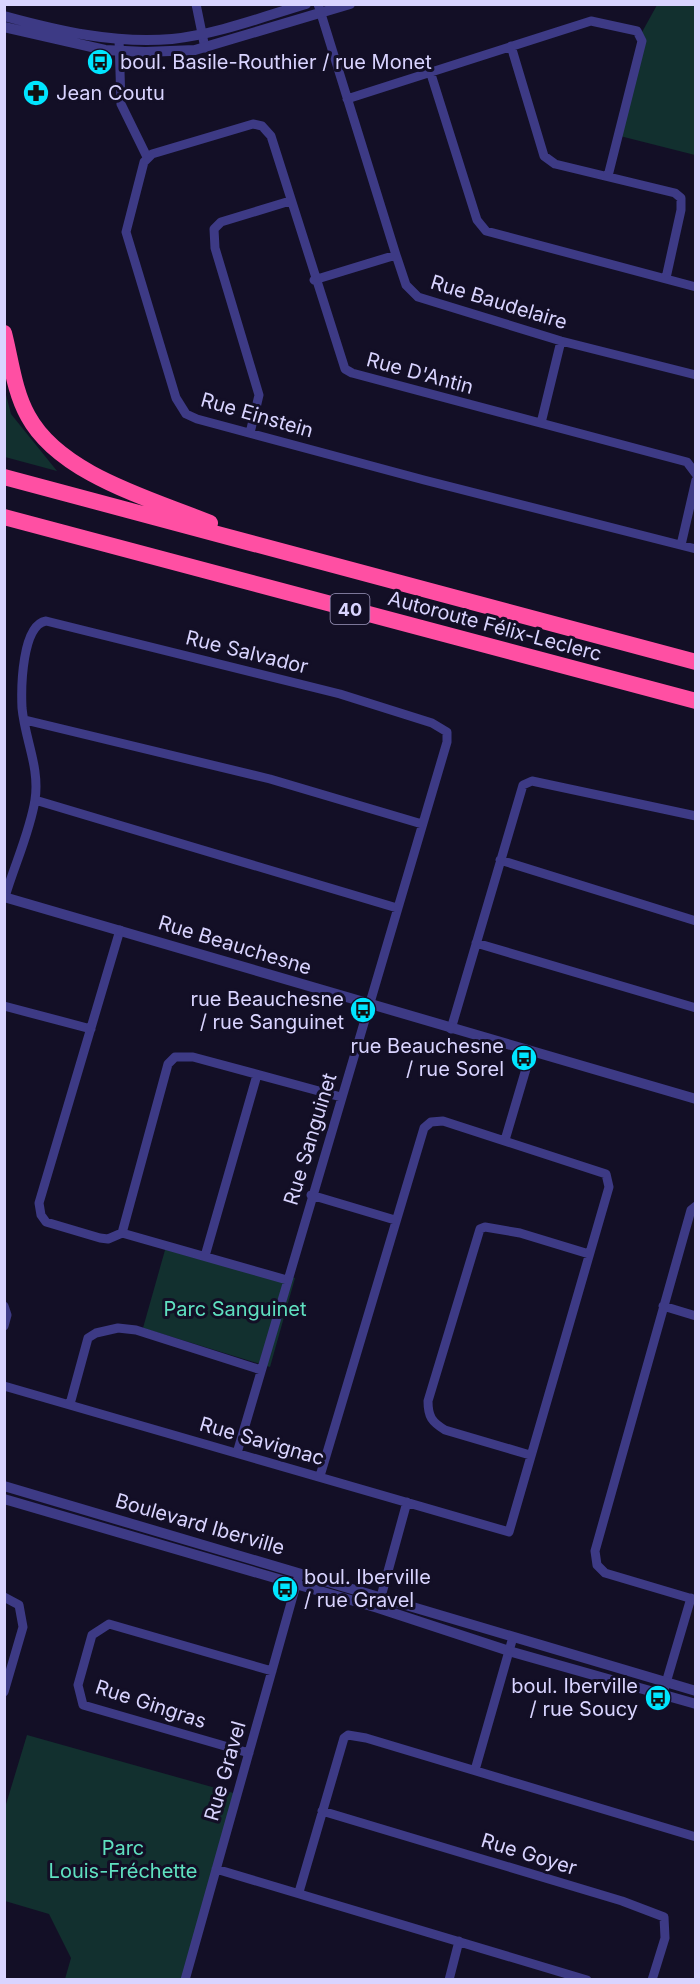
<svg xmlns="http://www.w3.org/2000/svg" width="700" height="1984" font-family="Inter,sans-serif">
<rect width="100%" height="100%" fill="#130f26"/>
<path fill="#12302f" d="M 657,5 L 695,5 L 695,155 L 620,136 L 641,34 Z
M 4,387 L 11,414 L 57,471 L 5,457 Z
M 167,1243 L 295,1278 L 270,1367 L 143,1328 Z
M 27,1735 L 237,1794 L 185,1979 L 65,1979 L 71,1958 L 49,1914 L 5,1901 L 4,1811 Z"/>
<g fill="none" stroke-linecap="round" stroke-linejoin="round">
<path stroke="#3d3a85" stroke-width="9" d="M 196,4 L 205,48
M 318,4 L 396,255 L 406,285 L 418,297 L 561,341 L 696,375
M 119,39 L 121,104 L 147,157
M 511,46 L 544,156 L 555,164 L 675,193 L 681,198 L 681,210 L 666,278
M 430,71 L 477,220 L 486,231 L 696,287
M 347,99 L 591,21 L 637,31 L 642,41 L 608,176
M 314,280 L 396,255
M 541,423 L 561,341
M 250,433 L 259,395 L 215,248 L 214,229 L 221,222 L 290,201
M 696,474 L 687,462 L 352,373 L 345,369 L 271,136 L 262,126 L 253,124 L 152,154 L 144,162 L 126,232 L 176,398 L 186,414 L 197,419 L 424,480 L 696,549
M 681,545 L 696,480
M 25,720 L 270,779 L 422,824
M 35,800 L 397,908
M 500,860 L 696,921
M 5,897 C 14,866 30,832 35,800 C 40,767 25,740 22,708 C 21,687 22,625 46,621 L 340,694 L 432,723 L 447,732 L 447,742 L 237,1453
M 120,930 L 39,1203 L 41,1215 L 46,1222 L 100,1238 L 108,1239 L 122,1233 L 287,1280
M 476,943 L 696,1008
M 4,1006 L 91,1029
M 451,1029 L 523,785 L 532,781 L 696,816
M 505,1140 L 531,1052
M 311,1195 L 395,1220
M 696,1206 L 691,1210 L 595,1551 L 597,1565 L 605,1573 L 696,1600
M 122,1233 L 168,1064 L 175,1057 L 193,1057 L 341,1097
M 205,1256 L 257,1075
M 4,1306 L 7,1315 L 4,1326
M 663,1306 L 696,1316
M 4,1386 L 509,1532 L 609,1187 L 606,1174 L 443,1121 L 431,1122 L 424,1128 L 320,1476
M 70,1404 L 88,1338 L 96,1333 L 118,1328 L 136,1330 L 261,1370
M 530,1455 L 445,1430 C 432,1422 428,1417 428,1401 L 480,1229 L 485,1227 L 520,1233 L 589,1254
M 4,1597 L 19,1605 L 23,1627 L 4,1692
M 379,1604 L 407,1502
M 663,1693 L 691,1598
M 249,1753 L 83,1705 L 78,1685 L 92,1635 L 109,1624 L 272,1671
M 475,1770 L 513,1637
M 322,1811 L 622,1901 L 664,1917 L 665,1938 L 652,1980
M 216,1869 L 587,1980
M 299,1892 L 344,1738 L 348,1735 L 366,1738 L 696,1837
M 185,1980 L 298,1578
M 449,1980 L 459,1941"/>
<path stroke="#3d3a85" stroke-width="10" d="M 4,16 C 59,31 115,44 172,39 C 218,34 262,17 306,4
M 4,27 L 105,50 L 145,52 L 195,50 L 350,4
M 4,897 L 696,1099
M 4,1486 L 696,1691
M 4,1499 L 378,1608 L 509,1651 L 696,1704"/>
<path stroke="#ff4fa3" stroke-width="16" d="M 4,333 C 11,360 14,391 28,416 C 60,475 152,499 210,523
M 4,477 L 696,662
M 4,517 L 696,701"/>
</g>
<defs>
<g id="bus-disc" transform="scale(1.35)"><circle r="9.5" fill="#00e5ff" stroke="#130f26"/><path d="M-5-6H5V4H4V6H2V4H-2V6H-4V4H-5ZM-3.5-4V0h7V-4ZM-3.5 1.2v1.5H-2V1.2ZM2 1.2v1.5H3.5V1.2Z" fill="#111"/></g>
<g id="pharmacy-disc" transform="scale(1.35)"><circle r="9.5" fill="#00e5ff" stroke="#130f26"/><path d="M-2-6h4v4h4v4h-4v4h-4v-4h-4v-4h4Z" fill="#111"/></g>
</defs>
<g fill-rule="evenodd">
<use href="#bus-disc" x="100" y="62"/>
<use href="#pharmacy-disc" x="36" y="93"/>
<use href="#bus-disc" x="363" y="1010"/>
<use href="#bus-disc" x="524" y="1058"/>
<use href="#bus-disc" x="285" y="1589"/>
<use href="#bus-disc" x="658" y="1698"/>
</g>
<g text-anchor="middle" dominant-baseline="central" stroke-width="6" stroke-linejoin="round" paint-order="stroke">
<rect fill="#130f26" stroke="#9e99be" stroke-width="1.5" x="330.5" y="594" width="39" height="30" rx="4.5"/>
<g font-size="18" font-weight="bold" fill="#d9d4ff">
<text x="350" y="609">40</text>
</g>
<g font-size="20" fill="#d9d4ff" stroke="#130f26" text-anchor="start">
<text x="120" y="62">boul. Basile-Routhier / rue Monet</text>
<text x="56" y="93">Jean Coutu</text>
<text x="344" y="999" text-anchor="end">rue Beauchesne<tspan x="344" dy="23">/ rue Sanguinet</tspan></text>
<text x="504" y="1046" text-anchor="end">rue Beauchesne<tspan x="504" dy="23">/ rue Sorel</tspan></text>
<text x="304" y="1577">boul. Iberville<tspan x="304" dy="23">/ rue Gravel</tspan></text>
<text x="638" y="1686" text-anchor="end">boul. Iberville<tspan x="638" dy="23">/ rue Soucy</tspan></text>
</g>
<g font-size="20" fill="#d9d4ff" stroke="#130f26">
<text transform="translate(499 302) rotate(17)">Rue Baudelaire</text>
<text transform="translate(420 373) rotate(15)">Rue D'Antin</text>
<text transform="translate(257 415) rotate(16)">Rue Einstein</text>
<text transform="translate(495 626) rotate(15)">Autoroute Félix-Leclerc</text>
<text transform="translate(247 652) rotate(14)">Rue Salvador</text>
<text transform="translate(235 945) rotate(17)">Rue Beauchesne</text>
<text transform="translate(310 1139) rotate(-73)">Rue Sanguinet</text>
<text transform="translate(262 1441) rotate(16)">Rue Savignac</text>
<text transform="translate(200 1524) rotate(16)">Boulevard Iberville</text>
<text transform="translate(151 1704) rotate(18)">Rue Gingras</text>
<text transform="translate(225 1771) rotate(-74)">Rue Gravel</text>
<text transform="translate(529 1854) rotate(17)">Rue Goyer</text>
</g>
<g font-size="20" fill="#5fe0c0" stroke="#130f26">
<text x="235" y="1309">Parc Sanguinet</text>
<text x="123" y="1848">Parc<tspan x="123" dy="23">Louis-Fréchette</tspan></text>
</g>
</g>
<rect width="700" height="1984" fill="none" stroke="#d9d4ff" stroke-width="12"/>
</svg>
